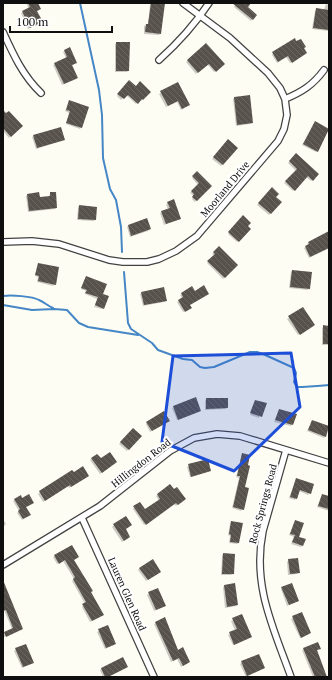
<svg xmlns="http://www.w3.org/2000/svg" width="332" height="680" font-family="'PT Serif',serif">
<defs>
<pattern id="building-back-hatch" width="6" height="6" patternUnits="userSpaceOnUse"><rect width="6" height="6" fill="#58524c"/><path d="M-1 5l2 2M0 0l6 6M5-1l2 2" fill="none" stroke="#6b6661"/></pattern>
</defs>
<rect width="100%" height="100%" fill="#fefdf3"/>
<path fill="#0003" d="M 26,3 L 37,3 L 40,9 L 36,11 L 40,23 L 28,29 L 21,13 L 29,9 Z
M 151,3 L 160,34 L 159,35 L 144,34 L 144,26 L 148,25 L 150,4 Z
M 237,3 L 250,3 L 246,7 L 256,15 L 251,21 L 234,7 Z
M 326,4 L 329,5 L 329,31 L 312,29 L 315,11 L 316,10 L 324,10 Z
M 116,43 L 128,71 L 127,72 L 115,72 L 115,44 Z
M 206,45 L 223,64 L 214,72 L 207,64 L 196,74 L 186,62 Z
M 70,48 L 75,64 L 72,65 L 76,79 L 62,85 L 53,65 L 66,58 L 63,52 Z
M 303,48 L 304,54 L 290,63 L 286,57 L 277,63 L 272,55 L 273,53 Z
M 129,81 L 136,87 L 149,92 L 141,101 L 140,100 L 136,104 L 126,95 L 121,100 L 117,96 Z
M 177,83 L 187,106 L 181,110 L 177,102 L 166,107 L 159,94 Z
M 235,97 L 252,123 L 250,124 L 236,126 L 233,99 Z
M 69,101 L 81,127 L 80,129 L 66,124 L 69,113 L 65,111 Z
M 3,112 L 22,126 L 9,138 L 3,131 Z
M 315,123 L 317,151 L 316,152 L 302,145 Z
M 34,136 L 64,140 L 36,149 L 32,137 Z
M 228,141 L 236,148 L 221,166 L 212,159 Z
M 296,155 L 317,174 L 311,181 L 306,177 L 293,191 L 284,183 L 296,171 L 288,163 Z
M 197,172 L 211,186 L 195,202 L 192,199 L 194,196 L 190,193 L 198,185 L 192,178 Z
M 272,189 L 275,197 L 280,203 L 269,215 L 257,205 Z
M 50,193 L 56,208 L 55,209 L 28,212 L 26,196 L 28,194 L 39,198 L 49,197 Z
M 168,203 L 180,218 L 164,225 L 160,213 L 168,210 L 166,204 Z
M 79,206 L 95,220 L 94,221 L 77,220 L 78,208 Z
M 243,217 L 246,227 L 249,229 L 237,242 L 228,234 Z
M 147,220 L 150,229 L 148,231 L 130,237 L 127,227 L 128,226 Z
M 329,232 L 329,248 L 309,258 L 304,248 L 308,246 L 307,244 Z
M 219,247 L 237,265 L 223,279 L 207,263 L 214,256 L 212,254 Z
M 38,264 L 55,284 L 53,286 L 37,282 L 38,277 L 35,276 Z
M 292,271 L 309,288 L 308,290 L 289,288 L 291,272 Z
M 86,277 L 102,294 L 103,308 L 102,309 L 94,307 L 97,299 L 85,294 L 86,291 L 81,289 Z
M 142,293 L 166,301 L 164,302 L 143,306 L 140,294 Z
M 182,294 L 189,305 L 189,309 L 183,312 L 177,302 L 182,298 L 180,295 Z
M 303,308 L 312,326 L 298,335 L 287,319 Z
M 324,326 L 329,327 L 329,345 L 322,345 L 322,328 Z
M 206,399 L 227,408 L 225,409 L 205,410 L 205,401 Z
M 255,401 L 265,404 L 259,418 L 250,415 Z
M 174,407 L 198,412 L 177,420 L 172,408 Z
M 279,410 L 296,415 L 291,426 L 274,422 Z
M 312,421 L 325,436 L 324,438 L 307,431 Z
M 147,422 L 167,422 L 150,432 L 146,424 Z
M 133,429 L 140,436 L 127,451 L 119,444 Z
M 242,454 L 244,488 L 243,509 L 241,511 L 232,508 L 239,478 L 236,477 Z
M 97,455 L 101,460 L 115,463 L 100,474 L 90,460 Z
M 207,460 L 210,470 L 190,477 L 187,467 Z
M 73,474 L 87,477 L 69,488 L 68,486 L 43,502 L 38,494 L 40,492 Z
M 296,479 L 310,493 L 308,495 L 299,491 L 295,500 L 289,498 Z
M 170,485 L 183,500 L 176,506 L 174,504 L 144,525 L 133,509 L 134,507 L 145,511 L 159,501 L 156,496 Z
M 322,495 L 329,497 L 329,511 L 317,507 Z
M 20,496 L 22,500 L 32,504 L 25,508 L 28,516 L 22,520 L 17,513 L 19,511 L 13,501 Z
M 3,519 L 6,524 L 3,527 Z
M 295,521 L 298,538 L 302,546 L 301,547 L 291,544 L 294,537 L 289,535 Z
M 231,522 L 239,543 L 237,544 L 229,543 L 230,536 L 228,535 L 230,524 Z
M 114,525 L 125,529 L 128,538 L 122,542 L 112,527 Z
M 223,554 L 233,574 L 232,575 L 221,575 L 222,556 Z
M 55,556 L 73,560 L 101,616 L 90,622 L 82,607 L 85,604 L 72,581 L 74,579 L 63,561 L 57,564 L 53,557 Z
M 289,560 L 299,572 L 297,574 L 288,575 L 287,562 Z
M 140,568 L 158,573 L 146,581 L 138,570 Z
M 234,584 L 237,605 L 236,606 L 225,608 L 223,587 L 224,586 Z
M 3,585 L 22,629 L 4,637 L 3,634 L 12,629 L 4,610 L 3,611 Z
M 282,588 L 298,601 L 287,606 L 281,589 Z
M 149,593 L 163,607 L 154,611 L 147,595 Z
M 301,613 L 310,633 L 300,638 L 291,619 Z
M 242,615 L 251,637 L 233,645 L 228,635 L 235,631 L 231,621 Z
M 165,619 L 178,651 L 189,662 L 181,667 L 177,659 L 171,662 L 154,624 Z
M 107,626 L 114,645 L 105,649 L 97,632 Z
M 320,648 L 316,651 L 326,677 L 313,677 L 302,650 L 304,649 Z
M 16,649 L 31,664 L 22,668 L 14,651 Z
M 242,662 L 264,668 L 246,677 L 240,664 Z
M 127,667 L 108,677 L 103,677 L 100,670 L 101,669 Z"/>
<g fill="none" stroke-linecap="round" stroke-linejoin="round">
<path stroke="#4587c6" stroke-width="2" d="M 80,3 L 99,90 L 102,115 L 103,158 L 110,189 L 116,200 L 121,227 L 122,252
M 124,272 L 128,323 L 131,329 L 152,343 L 158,350 L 183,359 L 192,360 L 200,367 L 205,368 L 214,367 L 250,352 L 257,352 L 263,354 L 294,368 L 296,373 L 294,382 L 297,387 C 308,387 318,386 329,385
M 3,296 C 11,295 32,296 39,300 C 44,302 48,306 53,308
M 3,305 L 32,310 L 54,309 L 67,310 L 79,323 L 88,327 L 138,335"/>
</g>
<path fill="url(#building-back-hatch)" d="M 28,3 L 38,3 L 41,9 L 37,11 L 43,22 L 30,28 L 22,11 L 30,7 Z
M 151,3 L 165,3 L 161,34 L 145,32 L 146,24 L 148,24 Z
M 232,3 L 251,3 L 248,7 L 257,15 L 253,20 Z
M 316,8 L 329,10 L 329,30 L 313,28 Z
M 295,38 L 296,41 L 301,39 L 306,47 L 304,48 L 307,53 L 292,63 L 288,56 L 278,62 L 272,52 Z
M 116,42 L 130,42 L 129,71 L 116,71 Z
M 206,43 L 225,64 L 216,72 L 209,64 L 198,73 L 187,60 Z
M 70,47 L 77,63 L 72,65 L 78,78 L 64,84 L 54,63 L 67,57 L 64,50 Z
M 129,80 L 136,86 L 140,81 L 151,92 L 143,100 L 142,99 L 138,104 L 128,95 L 124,99 L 117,94 Z
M 178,82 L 190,105 L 182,109 L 178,101 L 168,106 L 160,91 Z
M 250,95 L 253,123 L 237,125 L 234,97 Z
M 69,100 L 89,107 L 82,128 L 66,123 L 70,111 L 66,110 Z
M 3,110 L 6,113 L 9,111 L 23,126 L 11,137 L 3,128 Z
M 315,121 L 329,129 L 318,152 L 303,144 Z
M 61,127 L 65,140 L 37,148 L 33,135 Z
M 228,139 L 238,148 L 223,165 L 213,157 Z
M 296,153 L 319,174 L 313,181 L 308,176 L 295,191 L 285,181 L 297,169 L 289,161 Z
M 197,171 L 212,186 L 197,201 L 192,197 L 194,194 L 191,191 L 199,183 L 192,176 Z
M 272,187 L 279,194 L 276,197 L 282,202 L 271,214 L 258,203 Z
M 39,192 L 40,197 L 50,196 L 50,192 L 56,192 L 57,208 L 29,211 L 27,194 Z
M 174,199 L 181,219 L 166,224 L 161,211 L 170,208 L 167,202 Z
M 79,205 L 97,207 L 96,220 L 78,219 Z
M 243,215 L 251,223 L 248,226 L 251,229 L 239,242 L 228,232 Z
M 147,218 L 151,229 L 131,236 L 128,225 Z
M 329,231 L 329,248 L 310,257 L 305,246 L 309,244 L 308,242 Z
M 219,246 L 238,265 L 225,278 L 207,261 L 215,254 L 213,252 Z
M 38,263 L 59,267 L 56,285 L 38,281 L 39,276 L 35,275 Z
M 292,270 L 312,272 L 310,289 L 290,287 Z
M 86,276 L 107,284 L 103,294 L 109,296 L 104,309 L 95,305 L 98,297 L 85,293 L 87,290 L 81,288 Z
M 204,285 L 209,294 L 190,305 L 192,308 L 185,312 L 178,300 L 183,297 L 181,293 L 192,286 L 195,291 Z
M 164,287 L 167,301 L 144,305 L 141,292 Z
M 303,307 L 315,325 L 300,335 L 288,316 Z
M 323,325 L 329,326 L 329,344 L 323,344 Z
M 196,397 L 201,411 L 178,420 L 173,406 Z
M 206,398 L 228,398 L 228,408 L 206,409 Z
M 255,400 L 267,403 L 262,417 L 250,413 Z
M 279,409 L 297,414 L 293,425 L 275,420 Z
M 164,411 L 170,421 L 152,431 L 146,422 Z
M 312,420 L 329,426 L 326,437 L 308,430 Z
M 133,428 L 142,436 L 129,450 L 120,442 Z
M 110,452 L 117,462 L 102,473 L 91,458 L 97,454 L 101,458 Z
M 242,453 L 250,455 L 248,465 L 250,466 L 245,487 L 249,488 L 244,510 L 233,507 L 240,476 L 237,476 Z
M 208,459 L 211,471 L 191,477 L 188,464 Z
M 83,466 L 89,476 L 71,487 L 70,485 L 45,501 L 39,491 L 72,470 L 74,472 Z
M 296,478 L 314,484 L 311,494 L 300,490 L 297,499 L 290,497 Z
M 170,484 L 174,489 L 177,487 L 186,499 L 178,505 L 176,503 L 146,525 L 133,506 L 140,502 L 145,509 L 160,499 L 157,494 Z
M 29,494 L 34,503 L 26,507 L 31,515 L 23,519 L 18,511 L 20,509 L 14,499 L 21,495 L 22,498 Z
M 322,494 L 329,496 L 329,509 L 318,506 Z
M 126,516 L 132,525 L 126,529 L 130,537 L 124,541 L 113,524 Z
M 295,520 L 304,523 L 299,537 L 306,539 L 303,546 L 292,542 L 295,535 L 290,534 Z
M 231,521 L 243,523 L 239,543 L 230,542 L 231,535 L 229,534 Z
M 72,545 L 79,557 L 74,560 L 93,591 L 91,592 L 104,615 L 92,621 L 82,604 L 86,602 L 73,579 L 75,577 L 65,560 L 59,564 L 54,555 Z
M 223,553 L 235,554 L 234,574 L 222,574 Z
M 298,558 L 300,573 L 290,574 L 288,559 Z
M 153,559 L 161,572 L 148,580 L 139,568 Z
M 3,580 L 23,629 L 6,637 L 4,632 L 13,628 L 6,610 L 3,611 Z
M 235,583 L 238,605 L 227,607 L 224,585 Z
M 292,583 L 299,601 L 289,605 L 281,587 Z
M 158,588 L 166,606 L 156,610 L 148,592 Z
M 302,612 L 311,633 L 301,638 L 292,616 Z
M 242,614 L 252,637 L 234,645 L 229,632 L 237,629 L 232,618 Z
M 165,617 L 178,650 L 183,647 L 190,662 L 183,666 L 179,658 L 173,661 L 155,622 Z
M 108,625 L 116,644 L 106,648 L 98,629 Z
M 318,642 L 321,649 L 317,650 L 327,677 L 315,677 L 303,648 Z
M 26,644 L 34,663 L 23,667 L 15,648 Z
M 259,654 L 265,668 L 247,676 L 241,661 Z
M 123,657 L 128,667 L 108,677 L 105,677 L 101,668 Z"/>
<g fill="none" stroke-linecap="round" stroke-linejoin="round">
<g stroke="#424242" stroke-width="8">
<path id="street" d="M 3,32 C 13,54 23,76 41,93
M 159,60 C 178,43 195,24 209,3
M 285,99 C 302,92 313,85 324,70
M 3,242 L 32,241 L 59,244 L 109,260 L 123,262 L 147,262 L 159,259 L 176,251 L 197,236 L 278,141 L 284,129 L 287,115 L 285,99 L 280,88 L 268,73 L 230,38 L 183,3
M 286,450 L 263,531 C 252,585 273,627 291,677
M 82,518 L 154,677
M 3,565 L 100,506 L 170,451 L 194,438 L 217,434 L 240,436 L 329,463"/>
</g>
<use href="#street" stroke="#fff" stroke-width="5.5"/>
</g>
<path fill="#1d4ed8" fill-opacity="0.2" stroke="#1d4ed8" stroke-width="3" stroke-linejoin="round" d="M 291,353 L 300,407 L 234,471 L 162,442 L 173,356 Z"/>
<g text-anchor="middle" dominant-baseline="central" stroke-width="4" stroke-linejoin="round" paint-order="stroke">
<g font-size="10" fill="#0f0f0f" stroke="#fff">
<text transform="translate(225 189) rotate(-50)">Moorland Drive</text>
<text transform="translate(141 463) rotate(-38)">Hillingdon Road</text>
<text transform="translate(263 504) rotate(-75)">Rock Springs Road</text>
<text transform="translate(127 594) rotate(66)">Lauren Glen Road</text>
</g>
</g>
<rect width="332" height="680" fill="none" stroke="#0f0f0f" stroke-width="8"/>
<path d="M10 26v6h102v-6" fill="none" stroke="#0f0f0f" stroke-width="2"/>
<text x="16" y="26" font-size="12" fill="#0f0f0f" stroke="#ffffff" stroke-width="3" paint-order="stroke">100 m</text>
</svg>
